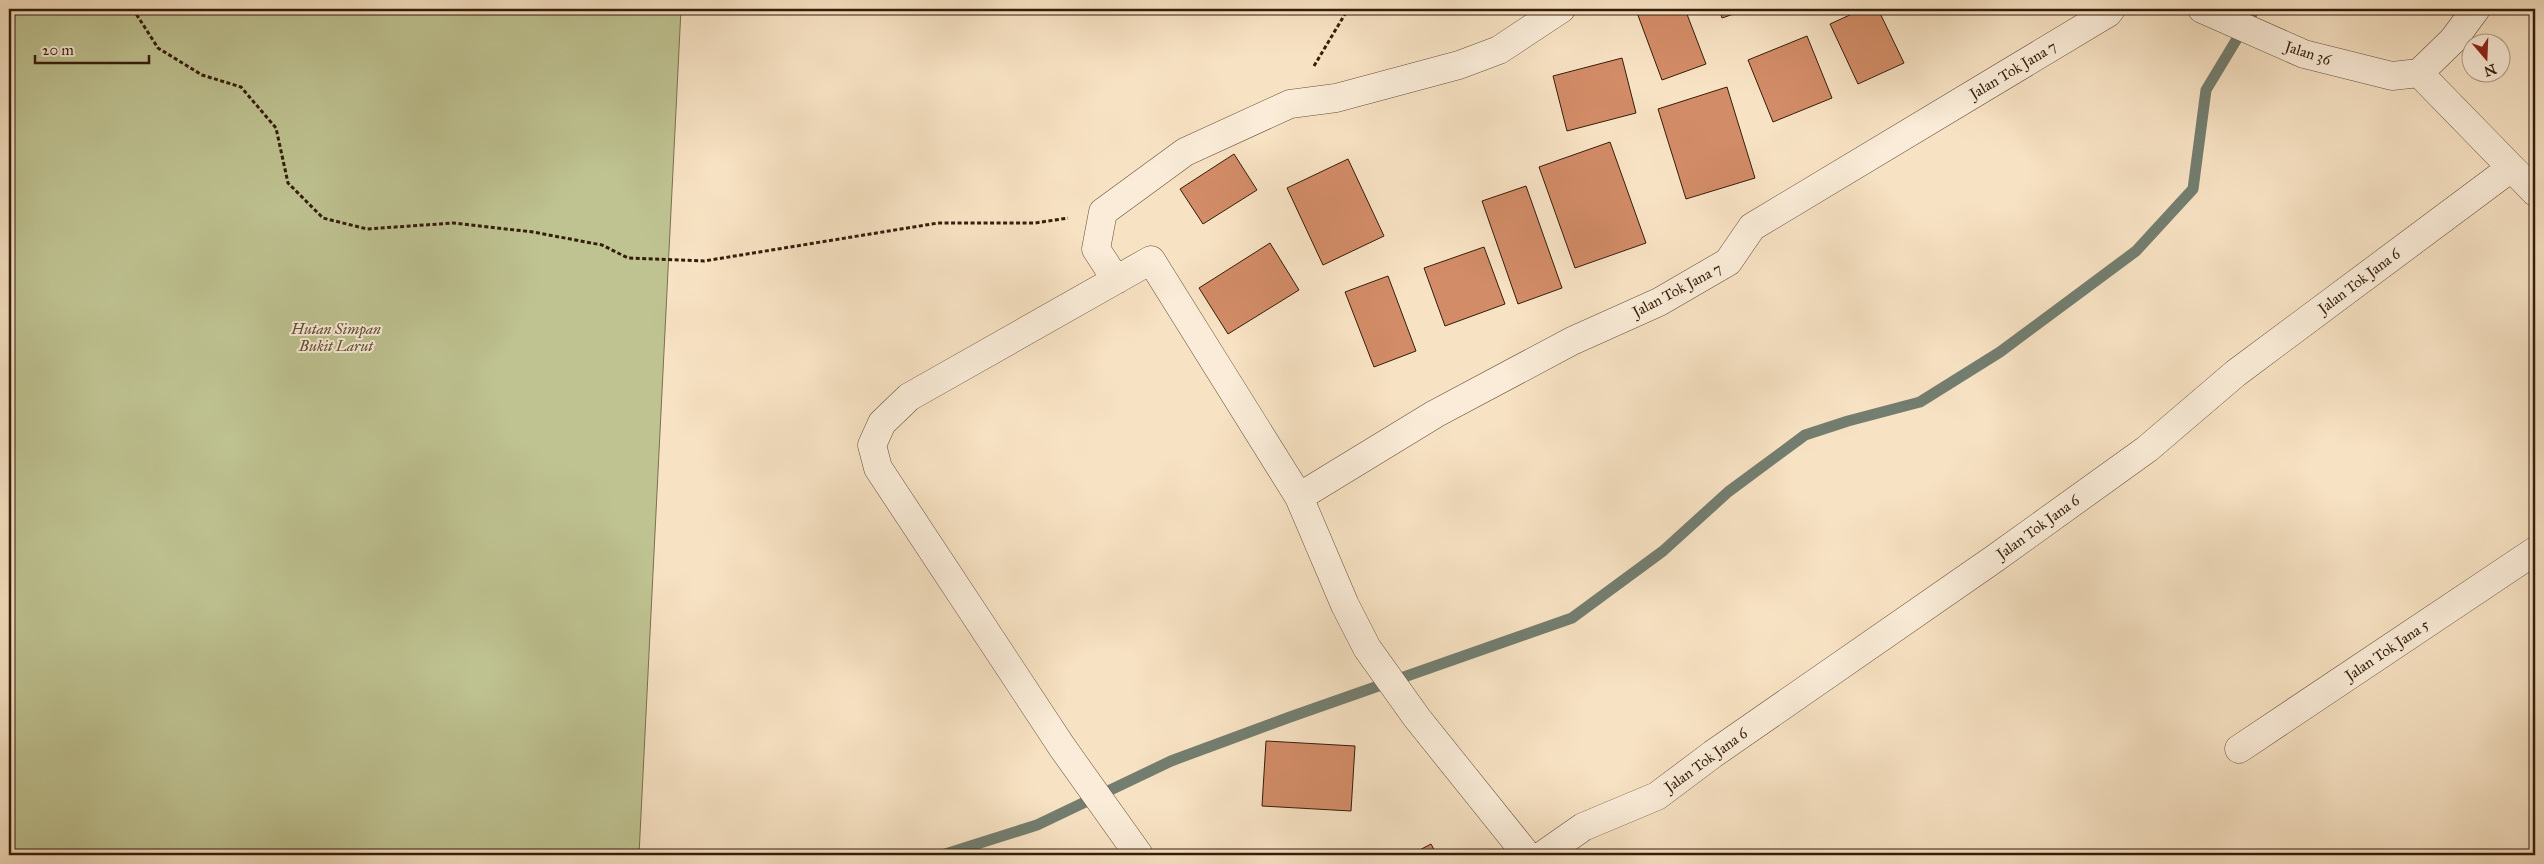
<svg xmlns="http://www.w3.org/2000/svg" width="2544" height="864" font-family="'IM FELL Great Primer',serif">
<rect width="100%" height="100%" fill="#f7e2c3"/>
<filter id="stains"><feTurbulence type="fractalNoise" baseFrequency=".004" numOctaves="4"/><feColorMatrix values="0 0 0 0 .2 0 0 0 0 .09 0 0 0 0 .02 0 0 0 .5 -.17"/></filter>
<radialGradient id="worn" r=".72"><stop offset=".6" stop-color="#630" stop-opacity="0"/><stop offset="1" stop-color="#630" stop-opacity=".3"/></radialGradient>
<path fill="#bfc392" stroke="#7a704e" d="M 9,9 L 681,9 L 639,855 L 9,855 Z"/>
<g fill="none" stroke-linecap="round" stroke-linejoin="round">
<path stroke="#737e70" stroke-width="11" d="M 942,855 L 1037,825 L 1171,761 L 1290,717 L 1572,618 L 1663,551 L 1728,492 L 1805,435 L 1848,421 L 1920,402 L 2000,352 L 2136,251 L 2193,189 L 2206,90 L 2255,9"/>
</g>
<path fill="#d28c67" stroke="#351d0b" d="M 1640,9 L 1685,9 L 1706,64 L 1662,80 L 1636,10 Z
M 1719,9 L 1748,9 L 1722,18 Z
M 1863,9 L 1878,9 L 1904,63 L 1858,84 L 1830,24 Z
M 1807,36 L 1832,98 L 1773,122 L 1748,60 Z
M 1622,58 L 1636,113 L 1567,131 L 1553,76 Z
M 1727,87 L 1755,178 L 1686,199 L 1658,109 Z
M 1610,142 L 1646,243 L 1575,268 L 1539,167 Z
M 1234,154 L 1257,190 L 1203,224 L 1180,189 Z
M 1348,159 L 1384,236 L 1323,265 L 1287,188 Z
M 1526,186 L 1562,288 L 1518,304 L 1482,201 Z
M 1270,243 L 1299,290 L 1228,334 L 1199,288 Z
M 1484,247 L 1505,304 L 1445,326 L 1424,268 Z
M 1388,276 L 1416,351 L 1374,367 L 1345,292 Z
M 1266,741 L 1355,746 L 1351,811 L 1262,806 Z
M 1431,844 L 1437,855 L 1410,855 Z"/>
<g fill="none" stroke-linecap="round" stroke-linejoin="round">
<g stroke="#664e39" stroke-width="29">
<path id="minor" d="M 2202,9 L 2304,54 L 2392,76 L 2419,73
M 2419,73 L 2535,192
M 2419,73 L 2453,40 L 2476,9
M 1116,280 L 1096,249 L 1103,212 L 1185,152 L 1290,104 L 1336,98 L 1459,65 L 1499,50 L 1561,9
M 1299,497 L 1435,414 L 1572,341 L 1659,302 L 1728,262 L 1752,227 L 2108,13 L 2111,9
M 2239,749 L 2535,551
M 1139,855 L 1062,747 L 878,468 L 872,445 L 882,423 L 909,397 L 1151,260 L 1299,497 L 1345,605 L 1367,648 L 1417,718 L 1527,855
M 1543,855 L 1583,827 L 1657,796 L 1713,754 L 1994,559 L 2147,449 L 2236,373 L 2511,168"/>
</g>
<path stroke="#351d0b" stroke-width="3" stroke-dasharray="4 2.5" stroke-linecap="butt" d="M 133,9 L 158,48 L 202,75 L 241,87 L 276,128 L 288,183 L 323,218 L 367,229 L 453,223 L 533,232 L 602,245 L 628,258 L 704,261 L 938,223 L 1035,223 L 1068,218
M 1314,66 L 1348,9"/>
<use href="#minor" stroke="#faecd8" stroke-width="28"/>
</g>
<g text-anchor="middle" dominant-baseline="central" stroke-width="4" stroke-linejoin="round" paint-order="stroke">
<g font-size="15" fill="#351d0b" stroke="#faecd8">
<text transform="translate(2308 53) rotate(18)">Jalan 36</text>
<text transform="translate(2013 70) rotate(-31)">Jalan Tok Jana 7</text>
<text transform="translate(2359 281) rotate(-37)">Jalan Tok Jana 6</text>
<text transform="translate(1677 290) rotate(-28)">Jalan Tok Jana 7</text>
<text transform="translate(2038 527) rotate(-36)">Jalan Tok Jana 6</text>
<text transform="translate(2387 650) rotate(-34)">Jalan Tok Jana 5</text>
<text transform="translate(1706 760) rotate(-36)">Jalan Tok Jana 6</text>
</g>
<g font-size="15" font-style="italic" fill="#5e4f34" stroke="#faecd8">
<text x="336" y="329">Hutan Simpan<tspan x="336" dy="17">Bukit Larut</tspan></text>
</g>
</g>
<rect width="2544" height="864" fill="none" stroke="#f7e2c3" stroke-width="30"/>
<rect x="10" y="10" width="2524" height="844" fill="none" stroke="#351d0b" stroke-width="2.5"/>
<rect x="15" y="15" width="2514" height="834" fill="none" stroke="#351d0b"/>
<g transform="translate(2486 58) rotate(161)"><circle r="24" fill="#faecd8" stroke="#ab9986"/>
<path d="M0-4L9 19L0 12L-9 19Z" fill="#8f2418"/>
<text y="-8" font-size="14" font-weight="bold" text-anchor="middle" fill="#351d0b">N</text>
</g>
<path d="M35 55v8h114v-8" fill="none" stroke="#351d0b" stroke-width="2.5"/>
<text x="42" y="55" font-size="15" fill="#351d0b" stroke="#faecd8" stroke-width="4" paint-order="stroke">20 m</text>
<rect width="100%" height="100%" filter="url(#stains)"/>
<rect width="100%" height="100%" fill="url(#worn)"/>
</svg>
